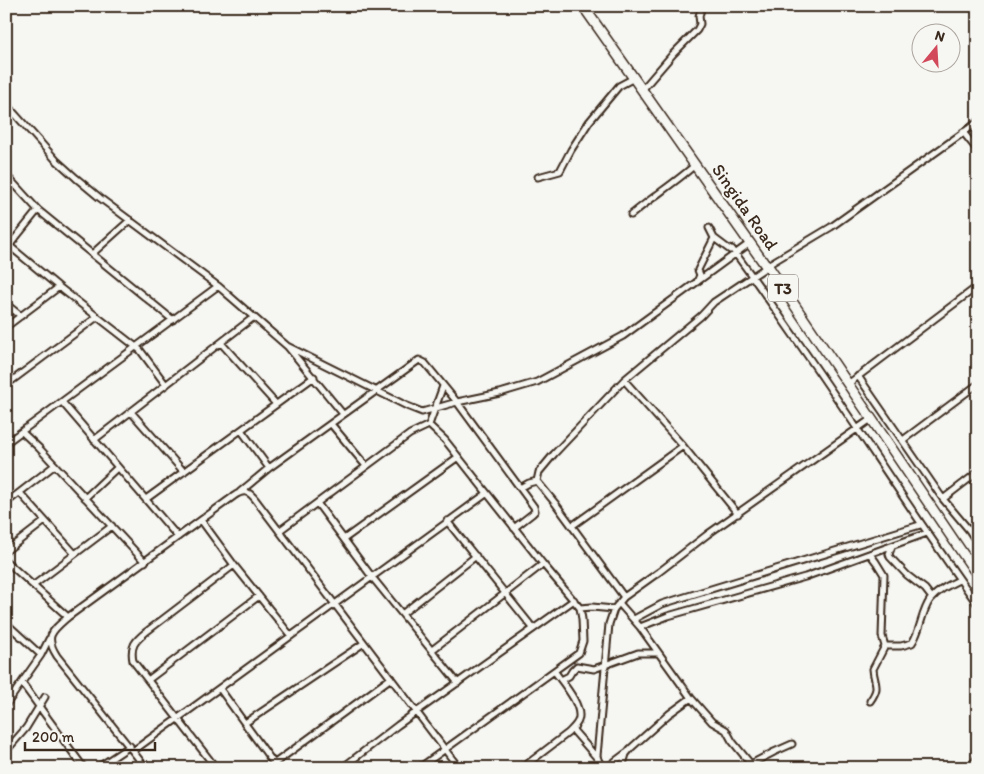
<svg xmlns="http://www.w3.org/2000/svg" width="984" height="774" font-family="Itim,sans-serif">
<rect width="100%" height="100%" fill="#f6f6f2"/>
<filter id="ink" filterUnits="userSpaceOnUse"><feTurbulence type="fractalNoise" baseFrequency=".02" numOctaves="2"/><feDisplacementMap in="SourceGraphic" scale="10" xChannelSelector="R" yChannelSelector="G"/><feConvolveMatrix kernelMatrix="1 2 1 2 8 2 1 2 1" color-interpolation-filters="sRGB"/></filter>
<g filter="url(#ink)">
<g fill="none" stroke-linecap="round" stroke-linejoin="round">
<g stroke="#3b2a1e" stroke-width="9">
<path id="street" d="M 642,90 L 673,54 L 697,30 L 700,24 L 699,16 L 702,6
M 6,104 L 56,160 L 76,178 L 100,198 L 218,286 L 287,346 L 343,414
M 963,132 L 978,151
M 6,175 L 38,210 L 173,320
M 538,177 L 560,171 L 571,150 L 589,122 L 619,86 L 634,78
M 631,215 C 652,197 675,183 695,165
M 714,238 L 730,250 L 732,249 C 755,279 776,311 798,342 C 859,429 916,519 978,605
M 6,243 L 59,287 L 140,350 L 166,385
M 9,246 L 38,210
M 92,254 L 130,220
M 766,266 L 831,227 L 978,122
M 697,282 L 700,275 L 698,270 L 714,238 L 709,228
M 6,304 L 21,316
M 6,327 L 59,287
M 221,343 L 276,404
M 287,346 L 407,406 L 422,412 L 457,402 L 500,393 L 537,382 L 623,336 L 750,243
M 858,376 L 943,499 L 969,530 L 978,544
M 624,380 L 683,446 L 738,514
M 848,384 L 978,286
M 6,385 L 97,317
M 62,402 L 178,537
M 131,412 L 184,472
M 331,424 L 366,466
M 429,425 L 443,386
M 241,430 L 269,468
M 22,432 L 39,448 L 145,562
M 94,440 L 254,317
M 903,440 L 978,384
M 6,443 L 218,286
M 520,488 L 529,483 L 537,481
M 240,492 L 269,468 L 419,360 L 425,363 L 457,402 L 534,507 L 535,511 L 532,514 L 514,528
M 20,493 L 75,554
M 85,498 L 118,467
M 146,499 L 314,377
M 943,499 L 978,472
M 6,503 L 55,465
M 317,503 L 372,577 L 458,683
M 201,520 L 234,565 L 291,636
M 447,521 L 533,628
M 572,526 L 683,446
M 279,531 L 410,434 L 429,425 L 445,440 L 543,564 L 580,608 L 582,619 L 583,641 L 579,653 L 419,768
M 344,539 L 458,457
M 892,546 L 889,554 L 890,557 L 907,575 L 925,589 L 932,598
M 6,551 L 45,521
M 870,554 L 876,562 L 884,575 L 882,636 L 885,646
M 6,561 L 68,617
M 34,585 L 112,526
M 624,597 L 555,503 L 537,481 L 539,472 L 554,454 L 624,380 L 701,316 L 714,302 L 768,266
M 619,603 L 640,627 L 691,698 L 712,722 L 726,730 L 732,741 L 754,768
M 580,608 L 592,607 L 614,609
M 402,614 L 476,556
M 634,619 L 662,604 L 920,525
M 6,623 L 41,655
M 640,627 L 668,616 L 805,577 L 927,533
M 885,646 L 901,646 L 912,643 C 921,630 921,613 930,600 C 938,590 949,585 959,580
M 432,650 L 543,564
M 148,680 L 259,596
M 561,680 L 569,676 L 572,671 L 577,666 L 594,669 L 638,653 L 657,653
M 22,683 L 84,768
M 220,689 L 277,768
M 870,701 C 881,686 874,684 873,669 L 885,646
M 6,705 L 41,655 L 49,639
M 245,723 L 364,643
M 572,729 L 598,759 L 595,768
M 6,751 L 26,728 L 45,697
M 133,751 L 486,494
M 275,763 L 391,678
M 751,764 L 774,752 L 792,744
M 97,768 L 130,746
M 146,768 L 57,656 C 44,636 52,631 68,617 L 234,496 C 243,490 248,490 255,499 L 459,768
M 216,768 L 133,661 C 130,646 135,641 146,632 L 234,565
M 342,768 L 398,725 L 574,600
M 522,768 L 568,733 C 572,729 576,726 578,721 C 584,707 563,683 555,672
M 606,768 L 626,753
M 608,768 L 599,762 L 597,756 L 609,624 L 614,609 L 624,597 L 659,572 L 708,534 L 871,419
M 622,768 L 626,754 L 631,748 L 669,714 L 691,698
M 970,768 L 978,757"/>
</g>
<g stroke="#3b2a1e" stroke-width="12">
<path id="highway" d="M 583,6 L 766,266 L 768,266 L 978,576"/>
</g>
<use href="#street" stroke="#f6f6f2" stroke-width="5"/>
<use href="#highway" stroke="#f6f6f2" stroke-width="9"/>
</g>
</g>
<g text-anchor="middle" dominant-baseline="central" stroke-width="4" stroke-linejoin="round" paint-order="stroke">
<rect fill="#f6f6f2" stroke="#73675e" stroke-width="1" x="768" y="274.5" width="30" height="27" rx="4"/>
<g font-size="16" font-weight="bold" fill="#3b2a1e">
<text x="783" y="288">T3</text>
</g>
<g font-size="18" fill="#3b2a1e" stroke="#f6f6f2">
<text transform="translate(745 207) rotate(55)">Singida Road</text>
</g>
</g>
<rect width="984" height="774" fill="none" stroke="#f6f6f2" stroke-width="25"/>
<rect x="12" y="12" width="959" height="749" fill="none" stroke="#3b2a1e" stroke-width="2" filter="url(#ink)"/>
<g transform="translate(936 48) rotate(18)"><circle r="24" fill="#f6f6f2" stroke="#aba49d"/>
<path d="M0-4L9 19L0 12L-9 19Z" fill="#d1495b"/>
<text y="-8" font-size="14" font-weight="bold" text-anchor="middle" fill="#3b2a1e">N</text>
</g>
<path d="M25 742v8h130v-8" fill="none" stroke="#3b2a1e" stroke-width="2.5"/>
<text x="32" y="742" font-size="15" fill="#3b2a1e" stroke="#f6f6f2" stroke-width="4" paint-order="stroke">200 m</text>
</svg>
